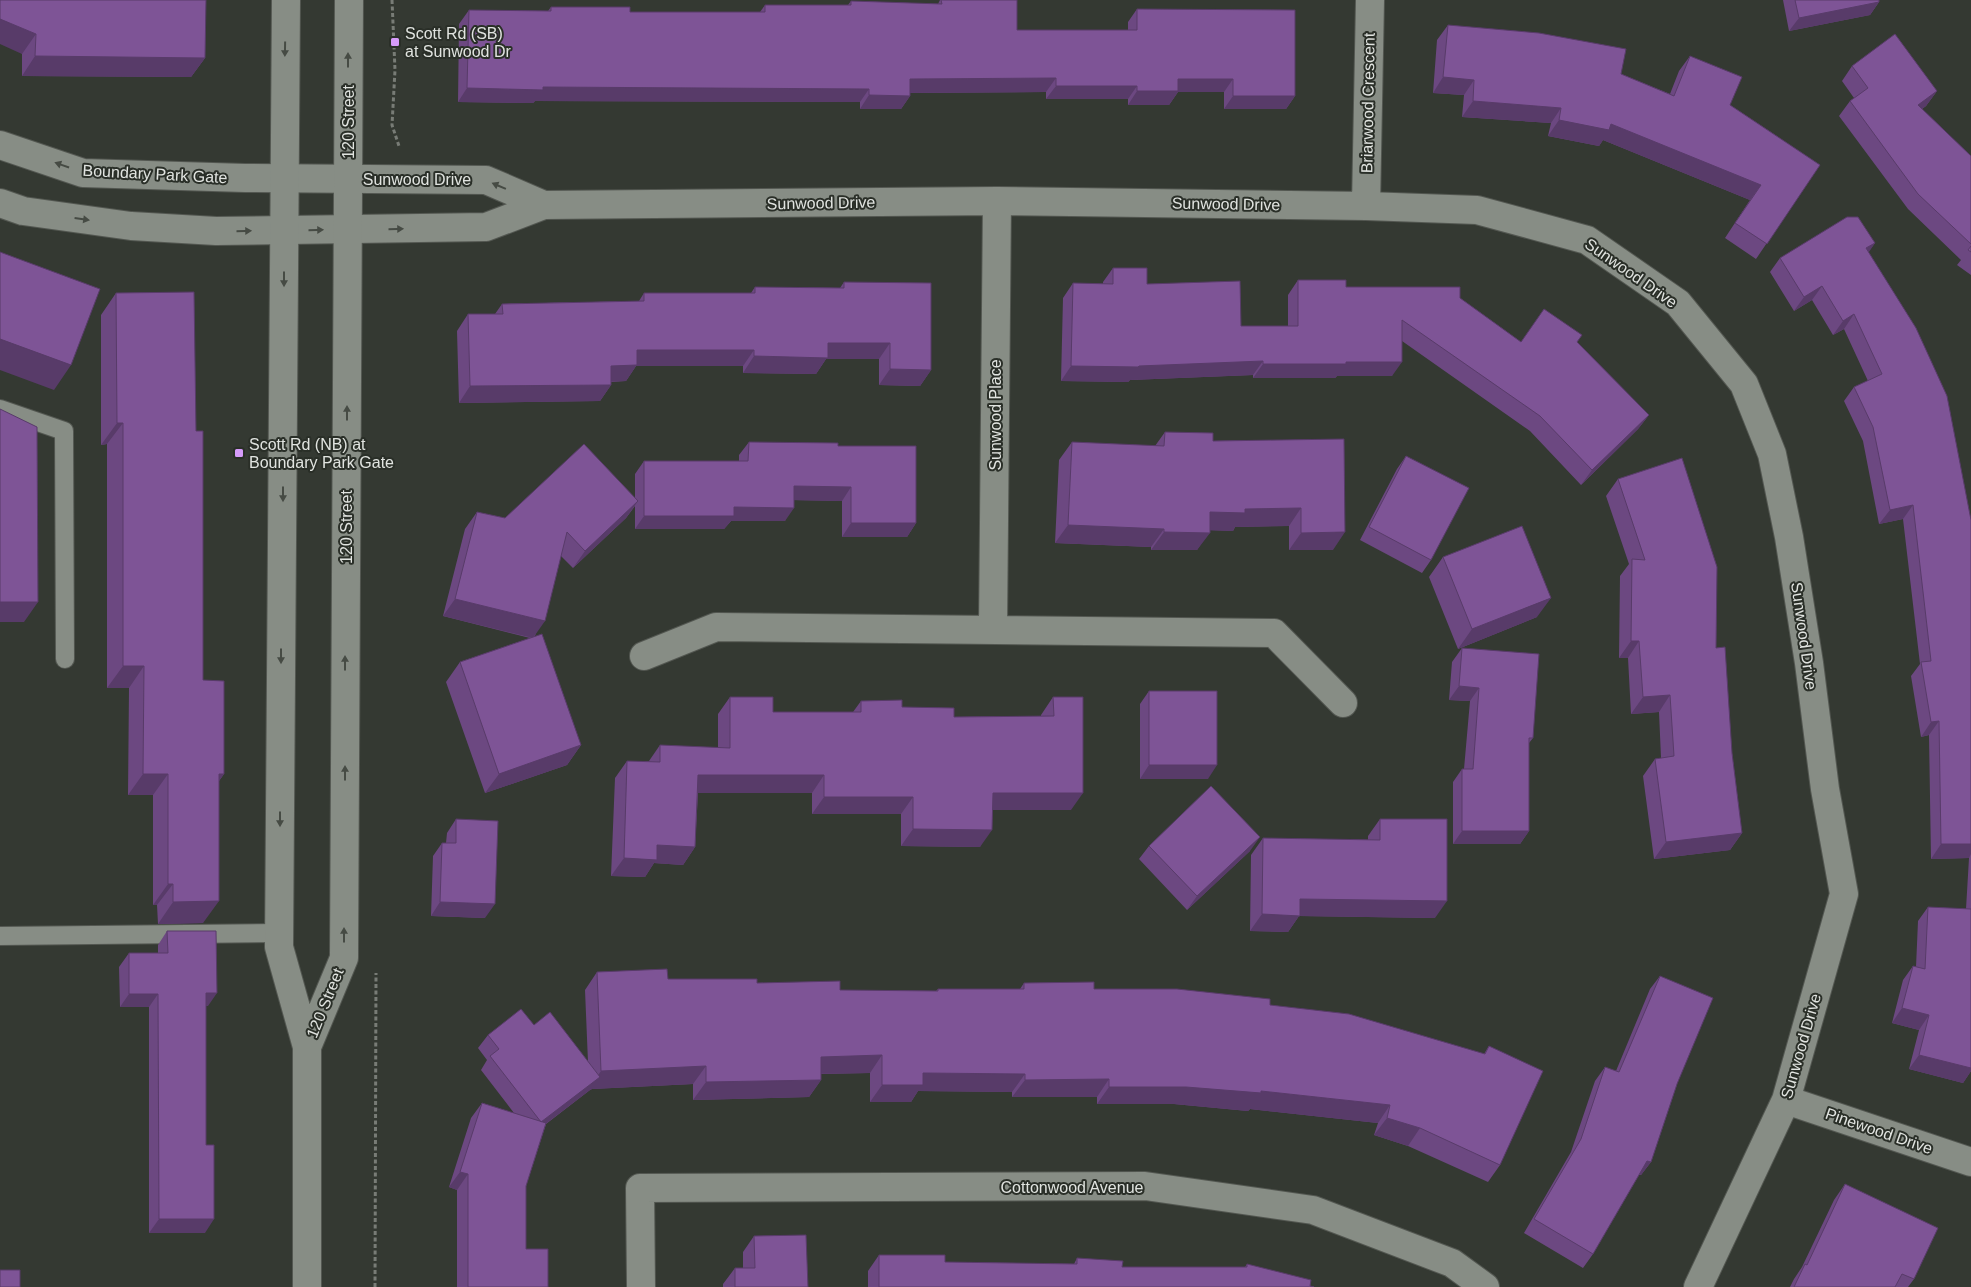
<svg xmlns="http://www.w3.org/2000/svg" width="1971" height="1287" font-family="Arial,sans-serif">
<rect width="100%" height="100%" fill="#343932"/>
<g fill="none" stroke-linecap="round" stroke-linejoin="round">
<g stroke="#535751" stroke-width="20">
<path id="service" d="M 0,409 L 64,431 L 65,659
M 0,936 L 279,933"/>
</g>
<g stroke="#535751" stroke-width="30">
<path id="minor" d="M 0,145 L 83,173 L 245,178 L 486,180 L 544,205
M 0,203 L 23,211 L 131,226 L 216,231 L 486,227 L 544,205 L 997,201 L 1366,206 L 1477,210 L 1587,240 L 1678,303 L 1744,384 L 1772,454 L 1789,537 L 1809,663 L 1825,789 L 1844,894 L 1786,1100 L 1698,1287
M 1366,206 L 1370,0
M 993,629 L 997,201
M 644,656 L 716,627 L 1274,633 L 1343,703
M 1786,1100 L 1971,1162
M 641,1287 L 640,1188 L 1145,1186 L 1313,1210 L 1452,1263 L 1485,1287"/>
</g>
<g stroke="#535751" stroke-width="30">
<path id="secondary" d="M 286,0 L 279,947 L 307,1047 L 307,1287
M 307,1047 L 344,958 L 349,0"/>
</g>
<path stroke="#787c76" stroke-width="3" stroke-dasharray="4 2.5" stroke-linecap="butt" d="M 392,0 L 395,70 L 392,125 L 399,146
M 375,1287 L 376,973"/>
<use href="#service" stroke="#878d85" stroke-width="18"/>
<use href="#minor" stroke="#878d85" stroke-width="28"/>
<use href="#secondary" stroke="#878d85" stroke-width="28"/>
</g>
<path fill="#6c4881" d="M 0,0 L 205,58 L 191,77 L 22,76 L 22,54 Z
M 940,0 L 1017,0 L 1017,30 L 1128,30 L 1128,22 L 1137,9 L 1295,96 L 1286,109 L 1224,109 L 1224,92 L 1178,92 L 1169,105 L 1128,105 L 1128,99 L 1046,99 L 1046,92 L 910,93 L 910,96 L 901,109 L 860,109 L 860,102 L 535,101 L 533,103 L 458,102 L 459,24 L 469,10 L 548,11 L 551,7 L 630,12 L 760,12 L 765,5 L 848,5 L 851,1 L 938,4 Z
M 1783,0 L 1879,0 L 1879,2 L 1870,15 L 1789,31 Z
M 1448,25 L 1621,74 L 1670,94 L 1679,71 L 1690,56 L 1730,105 L 1820,165 L 1756,259 L 1725,238 L 1750,200 L 1603,140 L 1599,146 L 1548,136 L 1551,123 L 1462,117 L 1464,95 L 1433,93 L 1437,40 Z
M 1852,66 L 1937,91 L 1926,106 L 1922,109 L 1971,156 L 1971,155 L 1971,275 L 1957,265 L 1961,260 L 1908,209 L 1839,116 L 1850,101 L 1854,98 L 1842,81 Z
M 1875,243 L 1868,252 L 1971,520 L 1971,1071 L 1963,1083 L 1909,1069 L 1919,1030 L 1892,1023 L 1903,980 L 1913,966 L 1916,967 L 1918,921 L 1928,907 L 1966,909 L 1969,858 L 1931,859 L 1929,735 L 1921,737 L 1911,676 L 1920,664 L 1903,519 L 1879,524 L 1863,441 L 1844,401 L 1854,387 L 1868,381 L 1844,329 L 1833,335 L 1812,300 L 1794,311 L 1770,272 L 1780,258 Z
M 1113,268 L 1147,284 L 1241,326 L 1288,326 L 1288,295 L 1298,280 L 1346,287 L 1460,298 L 1521,342 L 1577,342 L 1649,415 L 1638,429 L 1581,485 L 1530,431 L 1402,341 L 1392,376 L 1337,376 L 1335,378 L 1253,378 L 1253,375 L 1130,380 L 1128,382 L 1061,381 L 1063,298 L 1073,283 L 1103,284 L 1103,282 Z
M 844,282 L 931,370 L 920,386 L 879,385 L 879,359 L 826,359 L 816,374 L 743,373 L 743,366 L 636,366 L 626,381 L 611,382 L 611,385 L 600,401 L 459,403 L 457,331 L 468,314 L 495,314 L 502,304 L 639,301 L 644,293 L 751,293 L 755,287 L 840,288 Z
M 116,293 L 196,431 L 203,680 L 224,774 L 219,781 L 203,923 L 158,924 L 157,905 L 153,905 L 153,795 L 128,795 L 129,688 L 107,688 L 107,444 L 101,445 L 101,315 Z
M 1165,432 L 1213,441 L 1344,439 L 1333,550 L 1289,550 L 1289,526 L 1235,527 L 1233,531 L 1210,530 L 1197,550 L 1151,550 L 1151,547 L 1055,543 L 1059,460 L 1072,442 L 1155,446 Z
M 749,442 L 838,446 L 916,523 L 907,537 L 842,537 L 842,501 L 794,500 L 785,521 L 731,521 L 724,529 L 635,529 L 635,506 L 626,518 L 573,568 L 561,556 L 535,636 L 581,745 L 567,765 L 485,793 L 446,682 L 460,662 L 530,638 L 443,616 L 465,529 L 477,512 L 505,518 L 635,498 L 635,474 L 644,461 L 739,461 L 739,455 Z
M 1406,456 L 1431,560 L 1422,573 L 1360,540 L 1397,469 Z
M 1618,479 L 1716,648 L 1732,753 L 1742,833 L 1730,850 L 1654,859 L 1643,776 L 1655,759 L 1661,758 L 1659,712 L 1631,714 L 1628,658 L 1619,658 L 1620,576 L 1629,564 L 1606,496 Z
M 1443,557 L 1537,617 L 1458,649 L 1429,577 Z
M 1462,648 L 1533,738 L 1529,743 L 1529,831 L 1520,844 L 1453,844 L 1453,782 L 1462,769 L 1464,769 L 1470,701 L 1449,700 L 1452,662 Z
M 1149,691 L 1208,779 L 1140,779 L 1140,704 Z
M 730,697 L 773,712 L 853,712 L 861,701 L 902,707 L 954,717 L 1041,716 L 1041,715 L 1053,697 L 1071,810 L 993,810 L 980,847 L 901,846 L 901,814 L 812,814 L 812,793 L 698,793 L 695,847 L 683,865 L 654,863 L 645,877 L 611,876 L 615,778 L 627,761 L 649,761 L 660,745 L 718,748 L 718,714 Z
M 456,819 L 485,918 L 431,916 L 433,856 L 442,843 L 446,843 L 447,833 Z
M 1380,819 L 1435,918 L 1299,916 L 1288,932 L 1250,931 L 1251,855 L 1263,838 L 1368,840 L 1368,836 Z
M 1149,846 L 1250,851 L 1187,910 L 1139,859 Z
M 167,931 L 208,1006 L 206,1006 L 205,1233 L 149,1233 L 149,1007 L 120,1007 L 119,967 L 129,953 L 158,953 L 158,945 Z
M 597,972 L 668,979 L 757,983 L 840,990 L 936,991 L 938,989 L 1020,989 L 1024,983 L 1270,1005 L 1484,1054 L 1489,1046 L 1500,1165 L 1488,1182 L 1408,1146 L 1374,1135 L 1378,1123 L 1250,1109 L 1248,1111 L 1174,1104 L 1097,1104 L 1097,1097 L 1012,1097 L 1012,1092 L 918,1091 L 911,1102 L 870,1102 L 870,1073 L 821,1074 L 821,1080 L 809,1097 L 693,1100 L 693,1084 L 592,1089 L 590,1090 L 546,1124 L 526,1186 L 526,1249 L 548,1287 L 457,1287 L 457,1190 L 449,1187 L 471,1118 L 482,1103 L 514,1113 L 481,1070 L 487,1060 L 478,1048 L 488,1035 L 534,1025 L 588,1062 L 585,990 Z
M 1660,976 L 1677,1084 L 1651,1162 L 1641,1175 L 1639,1175 L 1593,1254 L 1583,1268 L 1524,1233 L 1571,1152 L 1595,1081 L 1605,1067 L 1616,1071 L 1650,989 Z
M 1845,1184 L 1914,1279 L 1908,1287 L 1790,1287 L 1794,1279 L 1802,1267 L 1834,1200 Z
M 754,1236 L 808,1287 L 723,1287 L 723,1284 L 735,1268 L 743,1268 L 743,1252 Z
M 879,1255 L 945,1262 L 1074,1264 L 1077,1258 L 1122,1267 L 1245,1267 L 1247,1264 L 1314,1287 L 868,1287 L 868,1271 Z"/>
<path fill="#583b69" d="M 1879,2 L 1870,15 L 1789,31 L 1799,18 Z
M 0,19 L 36,34 L 22,54 L 0,44 Z
M 35,56 L 205,58 L 191,77 L 22,76 Z
M 1443,77 L 1474,80 L 1464,95 L 1433,93 Z
M 1056,78 L 1046,92 L 901,93 L 910,79 Z
M 1178,79 L 1233,79 L 1224,92 L 1178,92 L 1169,105 L 1128,105 L 1137,91 Z
M 1056,86 L 1137,86 L 1128,99 L 1046,99 Z
M 543,87 L 869,89 L 860,102 L 535,101 L 533,103 L 458,102 L 467,88 Z
M 1937,91 L 1926,106 L 1907,120 L 1918,105 Z
M 869,95 L 910,96 L 901,109 L 860,109 Z
M 1233,96 L 1295,96 L 1286,109 L 1224,109 Z
M 1473,101 L 1561,108 L 1551,123 L 1462,117 Z
M 1559,120 L 1611,124 L 1761,185 L 1750,200 L 1603,140 L 1599,146 L 1548,136 Z
M 1875,243 L 1865,258 L 1866,248 Z
M 1822,286 L 1812,300 L 1794,311 L 1804,297 Z
M 1854,314 L 1844,329 L 1833,335 L 1843,321 Z
M 0,339 L 71,365 L 54,390 L 0,370 Z
M 828,343 L 890,343 L 879,359 L 826,359 L 816,374 L 743,373 L 754,356 Z
M 637,350 L 754,350 L 743,366 L 636,366 L 626,381 L 600,382 L 611,366 Z
M 1263,361 L 1253,375 L 1130,380 L 1128,382 L 1061,381 L 1071,366 L 1139,366 Z
M 1346,362 L 1402,362 L 1392,376 L 1337,376 L 1335,378 L 1253,378 L 1263,364 Z
M 890,369 L 931,370 L 920,386 L 879,385 Z
M 611,385 L 600,401 L 459,403 L 470,386 Z
M 1649,415 L 1638,429 L 1581,485 L 1592,470 Z
M 117,423 L 123,423 L 107,444 L 101,445 Z
M 794,486 L 851,487 L 842,501 L 785,500 Z
M 638,501 L 626,518 L 573,568 L 585,551 Z
M 1913,505 L 1903,519 L 1879,524 L 1890,510 Z
M 734,507 L 794,508 L 785,521 L 731,521 L 724,529 L 635,529 L 644,516 Z
M 1301,508 L 1289,526 L 1235,527 L 1233,531 L 1197,530 L 1210,512 L 1245,509 Z
M 851,523 L 916,523 L 907,537 L 842,537 Z
M 1068,525 L 1164,529 L 1151,547 L 1055,543 Z
M 1164,532 L 1210,533 L 1197,550 L 1151,550 Z
M 1345,532 L 1333,550 L 1289,550 L 1301,533 Z
M 1551,598 L 1537,617 L 1458,649 L 1472,629 Z
M 455,599 L 545,621 L 533,638 L 443,616 Z
M 0,602 L 38,602 L 24,622 L 0,622 Z
M 1631,641 L 1639,641 L 1628,658 L 1619,658 Z
M 123,666 L 144,666 L 129,688 L 107,688 Z
M 1459,686 L 1479,688 L 1470,701 L 1449,700 Z
M 1670,695 L 1659,712 L 1631,714 L 1643,697 Z
M 1939,721 L 1929,735 L 1921,737 L 1931,722 Z
M 581,745 L 567,765 L 485,793 L 499,774 Z
M 1149,765 L 1217,765 L 1208,779 L 1140,779 Z
M 143,774 L 168,774 L 153,795 L 128,795 Z
M 219,774 L 224,774 L 208,796 Z
M 698,775 L 824,775 L 812,793 L 686,793 Z
M 993,793 L 1083,793 L 1071,810 L 981,810 Z
M 824,797 L 913,797 L 901,814 L 812,814 Z
M 913,829 L 992,830 L 980,847 L 901,846 Z
M 1462,831 L 1529,831 L 1520,844 L 1453,844 Z
M 1742,833 L 1730,850 L 1654,859 L 1666,842 Z
M 1260,837 L 1250,851 L 1187,910 L 1197,896 Z
M 1941,844 L 1971,844 L 1971,854 L 1969,858 L 1931,859 Z
M 657,845 L 695,847 L 683,865 L 654,863 L 645,877 L 611,876 L 624,858 Z
M 168,884 L 173,884 L 157,905 L 153,905 Z
M 1300,899 L 1447,901 L 1435,918 L 1299,916 L 1288,932 L 1250,931 L 1262,914 Z
M 219,901 L 203,923 L 158,924 L 173,902 Z
M 440,902 L 495,904 L 485,918 L 431,916 Z
M 206,993 L 217,993 L 208,1006 L 196,1006 Z
M 129,994 L 158,994 L 149,1007 L 120,1007 Z
M 1902,1008 L 1929,1015 L 1919,1030 L 1892,1023 Z
M 882,1055 L 870,1073 L 808,1074 L 821,1057 Z
M 1919,1055 L 1971,1068 L 1971,1071 L 1963,1083 L 1909,1069 Z
M 706,1066 L 693,1084 L 592,1089 L 590,1090 L 531,1135 L 541,1122 L 594,1081 L 601,1071 Z
M 923,1073 L 1025,1074 L 1012,1092 L 918,1091 L 911,1102 L 870,1102 L 882,1085 Z
M 1109,1079 L 1097,1097 L 1012,1097 L 1025,1080 Z
M 821,1080 L 809,1097 L 693,1100 L 706,1082 Z
M 1109,1087 L 1186,1087 L 1261,1091 L 1390,1105 L 1378,1123 L 1250,1109 L 1248,1111 L 1174,1104 L 1097,1104 Z
M 1387,1118 L 1420,1128 L 1408,1146 L 1374,1135 Z
M 1647,1161 L 1651,1162 L 1641,1175 L 1638,1174 Z
M 460,1172 L 468,1174 L 457,1190 L 449,1187 Z
M 159,1219 L 214,1219 L 205,1233 L 149,1233 Z"/>
<path fill="#7e5496" stroke="#583b69" d="M 0,0 L 206,0 L 205,58 L 35,56 L 36,34 L 0,19 Z
M 941,0 L 1017,0 L 1017,30 L 1137,30 L 1137,9 L 1295,10 L 1295,96 L 1233,96 L 1233,79 L 1178,79 L 1178,91 L 1137,91 L 1137,86 L 1056,86 L 1056,78 L 910,79 L 910,96 L 869,95 L 869,89 L 543,87 L 543,90 L 467,88 L 469,10 L 551,11 L 551,7 L 630,7 L 630,12 L 765,12 L 765,5 L 851,5 L 851,1 L 942,4 Z
M 1795,0 L 1879,0 L 1879,2 L 1799,18 Z
M 1448,25 L 1539,33 L 1626,49 L 1621,74 L 1674,96 L 1690,56 L 1742,77 L 1730,105 L 1820,165 L 1767,244 L 1735,223 L 1761,185 L 1611,124 L 1609,130 L 1559,120 L 1561,108 L 1473,101 L 1474,80 L 1443,77 Z
M 1895,34 L 1937,91 L 1918,105 L 1971,156 L 1971,155 L 1971,244 L 1918,194 L 1850,101 L 1868,88 L 1852,66 Z
M 1847,217 L 1858,217 L 1875,243 L 1866,248 L 1916,328 L 1947,396 L 1971,520 L 1971,844 L 1941,844 L 1939,721 L 1931,722 L 1921,662 L 1931,661 L 1913,505 L 1890,510 L 1873,427 L 1854,387 L 1882,374 L 1854,314 L 1843,321 L 1822,286 L 1804,297 L 1780,258 Z
M 1971,246 L 1971,252 L 1968,250 Z
M 0,252 L 100,289 L 71,365 L 0,339 Z
M 1113,268 L 1147,268 L 1147,284 L 1240,281 L 1241,326 L 1298,326 L 1298,280 L 1346,280 L 1346,287 L 1460,287 L 1460,298 L 1521,342 L 1544,309 L 1582,335 L 1577,342 L 1649,415 L 1592,470 L 1540,416 L 1402,320 L 1402,362 L 1346,362 L 1346,364 L 1263,364 L 1263,361 L 1139,366 L 1138,367 L 1071,366 L 1073,283 L 1113,284 Z
M 844,282 L 931,283 L 931,370 L 890,369 L 890,343 L 828,343 L 828,358 L 754,356 L 754,350 L 637,350 L 637,365 L 611,366 L 611,385 L 470,386 L 468,314 L 503,314 L 502,304 L 644,301 L 644,293 L 755,293 L 755,287 L 844,288 Z
M 194,292 L 196,431 L 203,431 L 203,680 L 224,681 L 224,774 L 219,774 L 219,901 L 173,902 L 173,884 L 168,884 L 168,774 L 143,774 L 144,666 L 123,666 L 123,423 L 117,423 L 116,293 Z
M 0,409 L 37,427 L 38,602 L 0,602 Z
M 1165,432 L 1213,433 L 1213,441 L 1344,439 L 1345,532 L 1301,533 L 1301,508 L 1245,509 L 1245,513 L 1210,512 L 1210,533 L 1164,532 L 1164,529 L 1068,525 L 1072,442 L 1164,446 Z
M 749,442 L 838,443 L 838,446 L 916,446 L 916,523 L 851,523 L 851,487 L 794,486 L 794,508 L 734,507 L 734,516 L 644,516 L 644,461 L 748,461 Z
M 584,444 L 638,501 L 585,551 L 567,532 L 545,621 L 455,599 L 477,512 L 505,518 Z
M 1406,456 L 1469,488 L 1431,560 L 1369,527 Z
M 1682,458 L 1717,567 L 1716,648 L 1725,647 L 1732,753 L 1742,833 L 1666,842 L 1655,759 L 1674,756 L 1670,695 L 1643,697 L 1639,641 L 1631,641 L 1632,559 L 1645,560 L 1618,479 Z
M 1522,526 L 1551,598 L 1472,629 L 1443,557 Z
M 542,634 L 581,745 L 499,774 L 460,662 Z
M 1462,648 L 1539,654 L 1533,738 L 1529,738 L 1529,831 L 1462,831 L 1462,769 L 1473,769 L 1479,688 L 1459,686 Z
M 1149,691 L 1217,691 L 1217,765 L 1149,765 Z
M 730,697 L 773,697 L 773,712 L 861,712 L 861,701 L 902,700 L 902,707 L 954,708 L 954,717 L 1054,716 L 1053,697 L 1083,697 L 1083,793 L 993,793 L 992,830 L 913,829 L 913,797 L 824,797 L 824,775 L 698,775 L 695,847 L 657,845 L 657,860 L 624,858 L 627,761 L 660,762 L 660,745 L 730,748 Z
M 1211,786 L 1260,837 L 1197,896 L 1149,846 Z
M 456,819 L 498,821 L 495,904 L 440,902 L 442,843 L 456,843 Z
M 1380,819 L 1447,819 L 1447,901 L 1300,899 L 1300,916 L 1262,914 L 1263,838 L 1380,840 Z
M 1928,907 L 1971,909 L 1971,1068 L 1919,1055 L 1929,1015 L 1902,1008 L 1913,966 L 1925,969 Z
M 167,931 L 216,931 L 217,993 L 206,993 L 206,1145 L 214,1145 L 214,1219 L 159,1219 L 158,994 L 129,994 L 129,953 L 168,953 Z
M 667,969 L 668,979 L 757,979 L 757,983 L 840,981 L 840,990 L 938,991 L 938,989 L 1024,989 L 1024,983 L 1094,982 L 1094,989 L 1177,989 L 1270,999 L 1270,1005 L 1349,1014 L 1485,1054 L 1489,1046 L 1543,1071 L 1500,1165 L 1420,1128 L 1387,1118 L 1390,1105 L 1261,1091 L 1261,1093 L 1186,1087 L 1109,1087 L 1109,1079 L 1025,1080 L 1025,1074 L 923,1073 L 923,1085 L 882,1085 L 882,1055 L 821,1057 L 821,1080 L 706,1082 L 706,1066 L 601,1071 L 597,972 Z
M 1660,976 L 1713,998 L 1677,1084 L 1651,1162 L 1647,1161 L 1593,1254 L 1534,1219 L 1581,1139 L 1605,1067 L 1619,1072 Z
M 521,1009 L 534,1025 L 550,1012 L 600,1077 L 541,1122 L 490,1056 L 499,1049 L 488,1035 Z
M 482,1103 L 546,1123 L 526,1186 L 526,1249 L 548,1249 L 548,1287 L 468,1287 L 468,1174 L 460,1172 Z
M 1845,1184 L 1938,1228 L 1914,1279 L 1902,1274 L 1895,1287 L 1794,1287 L 1805,1264 L 1807,1265 Z
M 806,1235 L 808,1287 L 735,1287 L 735,1268 L 755,1268 L 754,1236 Z
M 879,1255 L 945,1255 L 945,1262 L 1077,1264 L 1077,1258 L 1123,1261 L 1122,1267 L 1247,1267 L 1247,1264 L 1311,1280 L 1310,1286 L 1314,1287 L 879,1287 Z
M 0,1270 L 20,1270 L 20,1287 L 0,1287 Z"/>
<defs><path id="oneway-solid" d="M-6-.8H1V-3.2L6.5 0L1 3.2V.8H-6Z" transform="scale(1.25)"/></defs>
<g fill="#464b44">
<use href="#oneway-solid" transform="translate(285 49) rotate(91)"/>
<use href="#oneway-solid" transform="translate(348 60) rotate(-90)"/>
<use href="#oneway-solid" transform="translate(62 165) rotate(-161)"/>
<use href="#oneway-solid" transform="translate(499 186) rotate(-157)"/>
<use href="#oneway-solid" transform="translate(82 219) rotate(8)"/>
<use href="#oneway-solid" transform="translate(396 229) rotate(-1)"/>
<use href="#oneway-solid" transform="translate(316 230) rotate(-1)"/>
<use href="#oneway-solid" transform="translate(244 231) rotate(-1)"/>
<use href="#oneway-solid" transform="translate(284 279) rotate(90)"/>
<use href="#oneway-solid" transform="translate(347 413) rotate(-90)"/>
<use href="#oneway-solid" transform="translate(283 494) rotate(90)"/>
<use href="#oneway-solid" transform="translate(281 656) rotate(90)"/>
<use href="#oneway-solid" transform="translate(345 663) rotate(-90)"/>
<use href="#oneway-solid" transform="translate(345 773) rotate(-90)"/>
<use href="#oneway-solid" transform="translate(280 819) rotate(90)"/>
<use href="#oneway-solid" transform="translate(344 935) rotate(-90)"/>
</g>
<g fill="#d69bfa" stroke="#2a2f28" stroke-width="2">
<rect x="390" y="37" width="10" height="10" rx="2.5"/>
<rect x="234" y="448" width="10" height="10" rx="2.5"/>
</g>
<g text-anchor="middle" dominant-baseline="central" stroke-width="4" stroke-linejoin="round" paint-order="stroke">
<g font-size="16" fill="#e1e4e0" stroke="#2a2f28" text-anchor="start">
<text x="405" y="33">Scott Rd (SB)<tspan x="405" dy="18">at Sunwood Dr</tspan></text>
<text x="249" y="444">Scott Rd (NB) at<tspan x="249" dy="18">Boundary Park Gate</tspan></text>
</g>
<g font-size="16" fill="#e1e4e0" stroke="#2a2f28">
<text transform="translate(1368 103) rotate(-89)">Briarwood Crescent</text>
<text transform="translate(348 122) rotate(-90)">120 Street</text>
<text transform="translate(155 174) rotate(3)">Boundary Park Gate</text>
<text x="417" y="179">Sunwood Drive</text>
<text transform="translate(821 203) rotate(-1)">Sunwood Drive</text>
<text transform="translate(1226 204) rotate(1)">Sunwood Drive</text>
<text transform="translate(1631 273) rotate(35)">Sunwood Drive</text>
<text transform="translate(995 415) rotate(-90)">Sunwood Place</text>
<text transform="translate(346 527) rotate(-90)">120 Street</text>
<text transform="translate(1804 636) rotate(82)">Sunwood Drive</text>
<text transform="translate(325 1003) rotate(-68)">120 Street</text>
<text transform="translate(1801 1046) rotate(-74)">Sunwood Drive</text>
<text transform="translate(1879 1131) rotate(19)">Pinewood Drive</text>
<text x="1072" y="1187">Cottonwood Avenue</text>
</g>
</g>
</svg>
